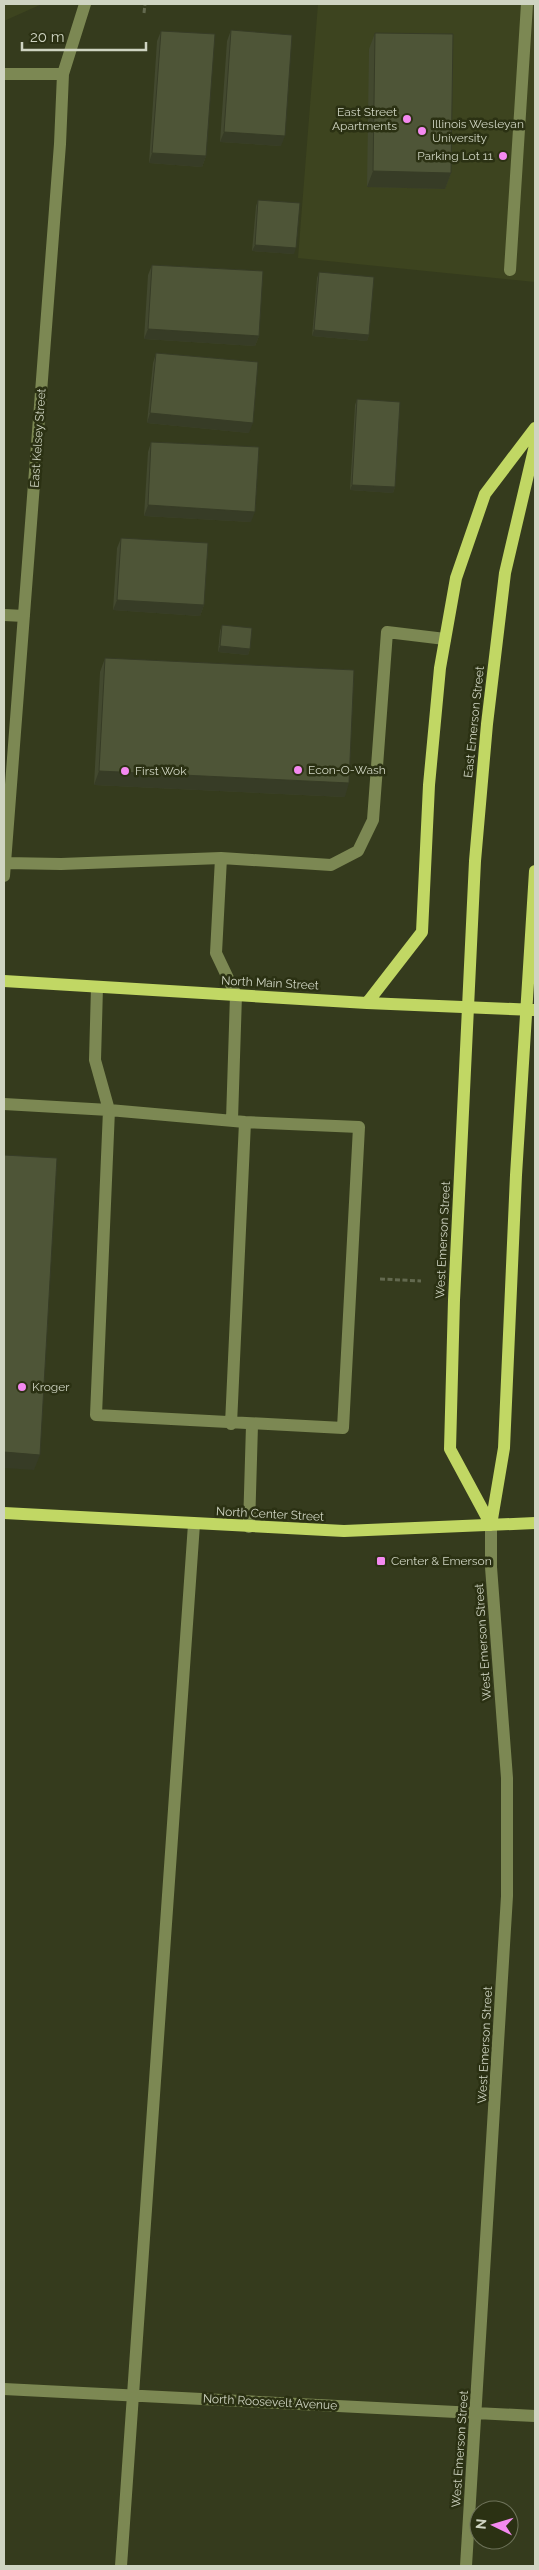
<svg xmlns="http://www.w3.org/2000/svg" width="539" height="2570" font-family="Raleway,sans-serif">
<rect width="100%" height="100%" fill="#353b1d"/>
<path fill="#3d441f" d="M 4,4 L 42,4 L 4,21 Z
M 318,4 L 535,4 L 535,282 L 298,258 Z"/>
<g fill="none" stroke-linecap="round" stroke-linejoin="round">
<path stroke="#63694f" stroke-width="3" stroke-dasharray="5 2.5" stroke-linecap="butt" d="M 144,13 L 145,4
M 380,1279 L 421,1281"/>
<path stroke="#7c8853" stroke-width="12" d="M 4,74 L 63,74
M 510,270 L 527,4
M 4,615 L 24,616
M 5,863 L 61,864 L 221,858
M 4,876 L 60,144 L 63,74 L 85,4
M 4,1104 L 109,1110 L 95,1060 L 97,987
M 109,1110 L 245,1122 L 359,1127 L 343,1428 L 96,1415 Z
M 232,1120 L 236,995 L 216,953 L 221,858 L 331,865 L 358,851 L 373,820 L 387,632 L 445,639
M 231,1424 L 245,1122
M 249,1527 L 252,1425
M 4,2389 L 535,2416
M 121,2566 L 194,1524
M 466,2566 L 507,1896 L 507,1778 L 491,1567 L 491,1525"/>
<path stroke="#c1d764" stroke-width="12" d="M 4,981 L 367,1003 L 535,1010
M 367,1003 L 422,932 L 429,785 L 440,668 L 456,578 L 485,494 L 535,428
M 4,1513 L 344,1531 L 535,1523
M 491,1525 L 450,1449 L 454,1300 L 475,861 L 487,724 L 505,573 L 535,445
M 491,1525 L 504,1448 L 516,1175 L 535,871"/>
</g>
<path fill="#43492f" d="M 231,30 L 281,146 L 220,142 L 227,41 Z
M 161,31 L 206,156 L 202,167 L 149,163 L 157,41 Z
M 375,33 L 451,173 L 445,189 L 367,187 L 369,49 Z
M 258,200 L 294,254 L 252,251 L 256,206 Z
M 152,265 L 259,336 L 255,346 L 144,339 L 148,275 Z
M 319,272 L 369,335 L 367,341 L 312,336 L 317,278 Z
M 156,353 L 249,433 L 147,423 L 153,363 Z
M 357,399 L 395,487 L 393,493 L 350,490 L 355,405 Z
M 151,442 L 251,522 L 144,516 L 148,452 Z
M 121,538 L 204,605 L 200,616 L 113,610 L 117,548 Z
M 222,625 L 250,649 L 248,655 L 218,652 L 220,631 Z
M 105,658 L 345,797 L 94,785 L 100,672 Z"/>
<path fill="#373c26" d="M 224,132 L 285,136 L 281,146 L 220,142 Z
M 152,153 L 206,156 L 202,167 L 149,163 Z
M 373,171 L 451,173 L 445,189 L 367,187 Z
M 255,245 L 296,248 L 294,254 L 252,251 Z
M 148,329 L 259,336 L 255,346 L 144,339 Z
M 314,330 L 369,335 L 367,341 L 312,336 Z
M 150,413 L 253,423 L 249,433 L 147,423 Z
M 352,485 L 395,487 L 393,493 L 350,490 Z
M 148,505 L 255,512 L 251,522 L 144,516 Z
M 117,600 L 204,605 L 200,616 L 113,610 Z
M 220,646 L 250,649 L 248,655 L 218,652 Z
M 99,771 L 349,783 L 345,797 L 94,785 Z
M 4,1452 L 40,1455 L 34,1470 L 4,1468 Z"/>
<path fill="#4e5537" stroke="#373c26" d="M 231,30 L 292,35 L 285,136 L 224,132 Z
M 161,31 L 215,34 L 206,156 L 152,153 Z
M 375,33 L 453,34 L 451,173 L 373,171 Z
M 258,200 L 300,203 L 296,248 L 255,245 Z
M 152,265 L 263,271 L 259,336 L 148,329 Z
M 319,272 L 374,277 L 369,335 L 314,330 Z
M 156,353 L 258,362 L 253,423 L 150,413 Z
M 357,399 L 400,402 L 395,487 L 352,485 Z
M 151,442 L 259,447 L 255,512 L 148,505 Z
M 121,538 L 208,543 L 204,605 L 117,600 Z
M 222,625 L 252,628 L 250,649 L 220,646 Z
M 105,658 L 354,670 L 349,783 L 99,771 Z
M 4,1155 L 57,1158 L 40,1455 L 4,1452 Z"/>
<g fill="#f489f0" stroke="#2b3113" stroke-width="2">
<circle cx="407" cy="119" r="5"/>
<circle cx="422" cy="131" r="5"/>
<circle cx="503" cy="156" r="5"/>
<circle cx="298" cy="770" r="5"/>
<circle cx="125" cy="771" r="5"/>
<circle cx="22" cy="1387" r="5"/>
<rect x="376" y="1556" width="10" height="10" rx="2.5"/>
</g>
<g text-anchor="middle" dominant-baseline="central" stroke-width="5" stroke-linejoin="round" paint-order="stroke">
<g font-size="12" fill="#cfd4c2" stroke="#2b3113" text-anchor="start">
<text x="397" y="112" text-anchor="end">East Street<tspan x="397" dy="14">Apartments</tspan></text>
<text x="432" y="124">Illinois Wesleyan<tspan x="432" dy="14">University</tspan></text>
<text x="493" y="156" text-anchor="end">Parking Lot 11</text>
<text x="308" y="770">Econ-O-Wash</text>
<text x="135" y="771">First Wok</text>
<text x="32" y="1387">Kroger</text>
<text x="391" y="1561">Center &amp; Emerson</text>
</g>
<g font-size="12" fill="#cfd4c2" stroke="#2b3113">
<text transform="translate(38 438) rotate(-86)">East Kelsey Street</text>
<text transform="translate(474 722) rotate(-84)">East Emerson Street</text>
<text transform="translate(270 983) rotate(3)">North Main Street</text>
<text transform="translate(443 1240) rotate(-87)">West Emerson Street</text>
<text transform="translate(270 1514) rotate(3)">North Center Street</text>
<text transform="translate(483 1642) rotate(-94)">West Emerson Street</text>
<text transform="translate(485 2045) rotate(-87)">West Emerson Street</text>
<text transform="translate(270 2402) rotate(3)">North Roosevelt Avenue</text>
<text transform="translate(460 2449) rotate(-86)">West Emerson Street</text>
</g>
</g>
<rect width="539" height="2570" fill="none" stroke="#cfd4c2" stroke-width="10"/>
<g transform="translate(494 2525) rotate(275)"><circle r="24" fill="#2b3113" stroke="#6d7259"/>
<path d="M0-4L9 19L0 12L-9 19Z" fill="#f489f0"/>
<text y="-8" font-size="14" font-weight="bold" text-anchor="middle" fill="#cfd4c2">N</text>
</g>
<path d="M22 42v8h124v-8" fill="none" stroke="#cfd4c2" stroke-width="2.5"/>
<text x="30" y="42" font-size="15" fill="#cfd4c2" stroke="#2b3113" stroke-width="4" paint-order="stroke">20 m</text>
</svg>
